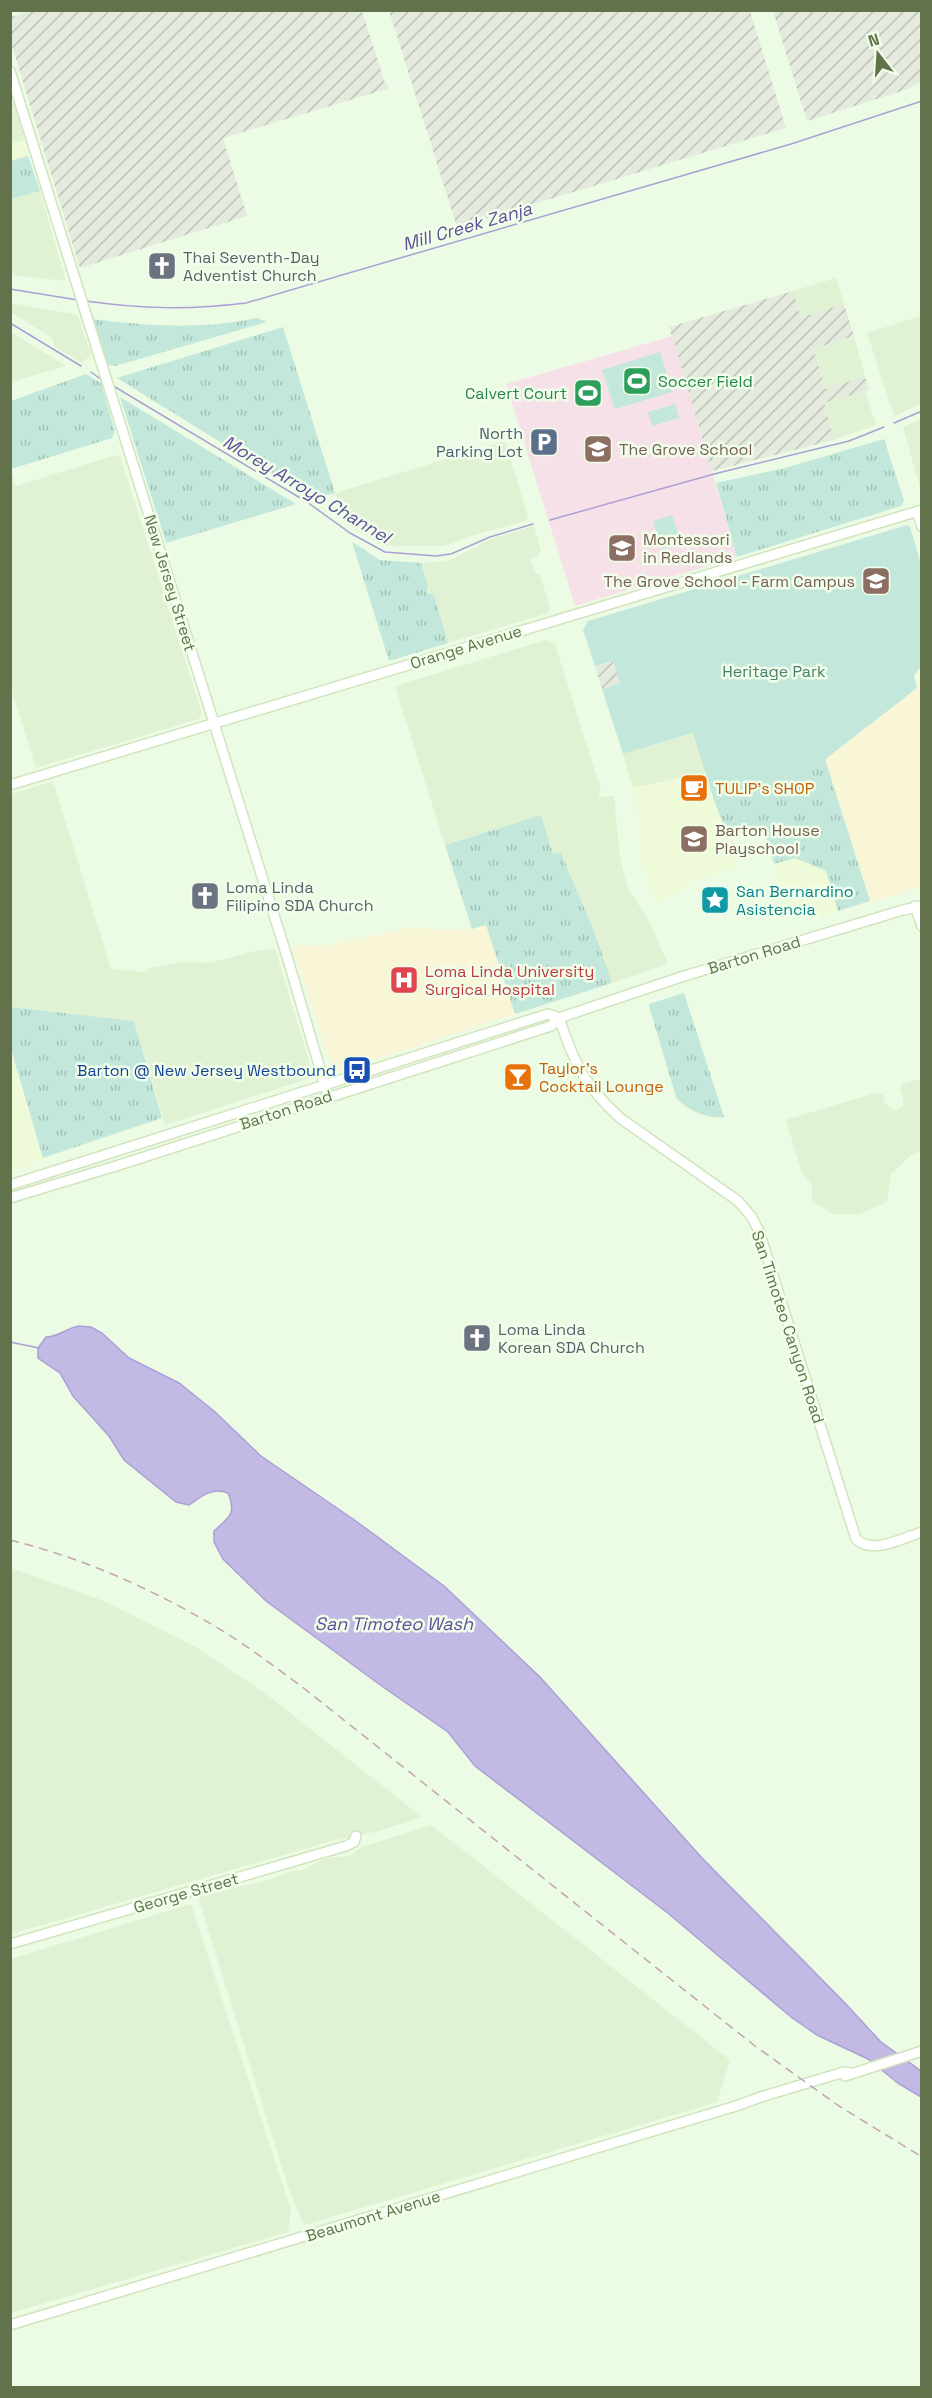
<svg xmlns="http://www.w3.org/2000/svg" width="932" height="2398" font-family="'Space Grotesk',sans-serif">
<defs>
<pattern id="industrial-furrows" width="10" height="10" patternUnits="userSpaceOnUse" patternTransform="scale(1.5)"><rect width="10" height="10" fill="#e4ebde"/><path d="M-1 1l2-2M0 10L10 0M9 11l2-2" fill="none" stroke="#bcc3b6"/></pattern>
<pattern id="grass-tufts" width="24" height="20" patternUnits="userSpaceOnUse" patternTransform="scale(1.5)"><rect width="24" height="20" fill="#c3e8db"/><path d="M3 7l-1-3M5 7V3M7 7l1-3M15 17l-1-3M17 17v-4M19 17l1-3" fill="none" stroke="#a2c0b4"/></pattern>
</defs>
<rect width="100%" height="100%" fill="#ecfbe4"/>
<path fill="#e0f2d3" d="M 11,103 L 13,103 L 16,107 L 24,140 L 11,144 Z
M 40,191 L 66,281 L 11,275 L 11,199 Z
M 836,278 L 844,304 L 801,319 L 793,291 Z
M 11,303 L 78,315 L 91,355 L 82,363 L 55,347 L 52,338 L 11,312 Z
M 921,316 L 921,404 L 894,416 L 867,333 Z
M 11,332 L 66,366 L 11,382 Z
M 854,336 L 865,376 L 826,390 L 813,349 Z
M 865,391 L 876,425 L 834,440 L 824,403 Z
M 921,419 L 921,492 L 903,427 Z
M 505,441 L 529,520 L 478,534 L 443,546 L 384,546 L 346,524 L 335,493 Z
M 116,455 L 120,456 L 202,713 L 199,719 L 36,768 L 11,688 L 11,471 L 16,486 Z
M 534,526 L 541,551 L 538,556 L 530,559 L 535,573 L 540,575 L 550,608 L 548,613 L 448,643 L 434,595 L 426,593 L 428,586 L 421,563 L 448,561 L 491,539 Z
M 546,640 L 555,644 L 601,790 L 598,797 L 614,796 L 620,857 L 627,886 L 649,922 L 667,961 L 665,965 L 612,983 L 596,936 L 561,854 L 553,855 L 531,818 L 445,845 L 395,686 Z
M 694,733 L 706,773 L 633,788 L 623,754 Z
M 53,781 L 111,969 L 146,972 L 147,969 L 180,962 L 210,963 L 251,952 L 275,948 L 312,1071 L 310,1078 L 165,1125 L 134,1021 L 11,1007 L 11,794 Z
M 921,1079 L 921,1151 L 912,1154 L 891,1174 L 887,1202 L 859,1214 L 833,1214 L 817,1204 L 812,1200 L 812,1186 L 801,1171 L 786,1120 L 875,1093 L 883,1094 L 885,1103 L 894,1111 L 903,1107 L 903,1097 L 900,1089 L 902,1084 Z
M 11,1568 L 104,1601 L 194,1646 L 262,1691 L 422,1817 L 379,1831 L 332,1841 L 11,1934 Z
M 431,1825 L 730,2060 L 717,2102 L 304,2225 L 288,2187 L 198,1897 L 268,1880 L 288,1872 L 302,1870 L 325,1859 L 351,1855 L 362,1847 Z
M 191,1904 L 291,2210 L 288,2232 L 11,2313 L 11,1959 Z"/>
<path fill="#effbd8" d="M 23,140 L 28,156 L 11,161 L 11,144 Z
M 706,773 L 737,867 L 690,882 L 691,886 L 656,902 L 640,859 L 636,799 L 633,788 Z
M 795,858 L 826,871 L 838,911 L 820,917 L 815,903 L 788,911 L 774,864 Z
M 10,1049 L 43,1158 L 11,1173 L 10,1173 Z"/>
<path fill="url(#industrial-furrows)" d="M 31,10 L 362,11 L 385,83 L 390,88 L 223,138 L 247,216 L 80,268 L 11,43 L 11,17 Z
M 389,11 L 750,11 L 786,128 L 457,227 Z
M 773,11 L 921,11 L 921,82 L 908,89 L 807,121 Z
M 793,291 L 801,318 L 844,304 L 854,336 L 813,349 L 826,389 L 865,376 L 869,390 L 824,403 L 834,440 L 712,471 L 669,327 Z
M 613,661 L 620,683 L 602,689 L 595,666 Z"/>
<path fill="#f7e1e8" d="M 672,336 L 737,557 L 575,606 L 506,384 Z"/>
<path fill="#f9f6d8" d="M 921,682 L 921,887 L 871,903 L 825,759 Z
M 486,925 L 515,1014 L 340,1071 L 331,1066 L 292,945 L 323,946 L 413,927 L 437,930 L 472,929 Z"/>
<path fill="url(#grass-tufts)" d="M 28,156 L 40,191 L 11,199 L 11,161 Z
M 257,318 L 267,322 L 115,366 L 106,364 L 103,359 L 91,319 C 150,326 198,330 257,318 Z
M 283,327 L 335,493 L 312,499 L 117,378 Z
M 86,374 L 101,383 L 115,431 L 112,438 L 11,469 L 11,401 Z
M 120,397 L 296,504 L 166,543 Z
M 884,439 L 904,500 L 901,506 L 737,557 L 716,483 L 785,468 Z
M 352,542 L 380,560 L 421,563 L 428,586 L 426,593 L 434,595 L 448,643 L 389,661 Z
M 825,759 L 870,901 L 838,911 L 826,871 L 795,858 L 774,864 L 763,827 L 727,835 L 714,800 L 808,770 Z
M 541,815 L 553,854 L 561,853 L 596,936 L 612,983 L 515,1014 L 486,925 L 472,929 L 445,845 Z
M 684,993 L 685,996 L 724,1117 C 707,1119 686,1110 676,1097 L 649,1006 L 649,1004 Z
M 11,1007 L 134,1021 L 162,1118 L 43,1158 L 11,1049 Z"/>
<path fill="#c3e8db" d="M 660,352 L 672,392 L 615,409 L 602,370 Z
M 599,381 L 603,397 L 577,404 L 573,388 Z
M 675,404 L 679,418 L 652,426 L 648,412 Z
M 672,515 L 681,543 L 662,549 L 653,521 Z
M 907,525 L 910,527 L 921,564 L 921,666 L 914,676 L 917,688 L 814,768 L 714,800 L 693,733 L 623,754 L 602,689 L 620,683 L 613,661 L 595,666 L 583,630 L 588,621 Z"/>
<path fill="#c2bae4" stroke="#aba0d5" stroke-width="1.5" d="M 79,1326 L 91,1327 L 102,1333 L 129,1358 L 179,1383 L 214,1411 L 261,1456 L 353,1519 L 444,1586 L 540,1677 L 702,1858 L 843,2001 L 881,2042 L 921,2071 L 921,2097 L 899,2084 L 868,2059 L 817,2035 L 791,2017 L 669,1914 L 475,1766 L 448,1732 L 383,1687 L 266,1601 L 223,1559 L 214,1542 L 214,1531 C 229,1517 237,1514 228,1493 C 212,1487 202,1496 189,1505 L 176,1502 L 124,1460 L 109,1436 L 73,1396 L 60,1373 L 38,1358 L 38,1348 L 46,1337 C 58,1337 67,1328 79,1326 Z"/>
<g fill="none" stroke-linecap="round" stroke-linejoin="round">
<path stroke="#aba0d5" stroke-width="1.5" d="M 10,289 L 78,300
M 86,301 C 142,309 189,310 246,303 L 791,144 L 922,101
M 10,323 L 81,366
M 91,372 L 102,380
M 115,387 L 307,502 L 350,533 L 385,552 L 436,556 L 451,554 L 490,537 L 533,524
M 894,423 L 922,411
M 550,520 L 714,474 L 849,441 L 884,427
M 10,1342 L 39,1348"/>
<g stroke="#d0e4be" stroke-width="12">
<path id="secondary" d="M 10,71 L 289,963 L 328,1096
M 917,511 L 922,527
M 10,785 L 922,510
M 915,906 L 922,926
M 559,1018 C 575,1064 583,1084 620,1118 L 738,1201 L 751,1216 L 759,1231 L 856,1539 C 872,1555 903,1538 922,1532
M 10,1185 L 548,1014 L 559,1018
M 10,1198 L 116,1166 L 551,1026 L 559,1018 L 681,977 L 903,910 L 922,906
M 10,1944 L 346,1846 L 354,1842 L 356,1836
M 845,2076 L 922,2051
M 10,2325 L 736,2106 L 764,2096 L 844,2072 L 850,2073"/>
</g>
<use href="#secondary" stroke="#fff" stroke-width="9"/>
<path stroke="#c4a3b1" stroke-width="1.5" stroke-dasharray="9 6" stroke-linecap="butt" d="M 10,1540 C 87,1559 159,1592 226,1633 C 252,1649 276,1668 301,1686 L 755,2046 L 839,2106 L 922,2157"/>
</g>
<defs>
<g id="church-square" transform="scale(1.5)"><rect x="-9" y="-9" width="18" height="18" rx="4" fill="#6b7280" stroke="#f1feea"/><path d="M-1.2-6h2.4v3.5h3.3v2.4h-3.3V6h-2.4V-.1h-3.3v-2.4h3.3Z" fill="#fff"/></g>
<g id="stadium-square" transform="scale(1.5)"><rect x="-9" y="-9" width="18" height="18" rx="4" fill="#2e9e5b" stroke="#f1feea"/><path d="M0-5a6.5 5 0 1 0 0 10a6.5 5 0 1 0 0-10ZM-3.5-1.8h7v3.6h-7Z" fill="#fff"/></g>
<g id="parking-square" transform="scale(1.5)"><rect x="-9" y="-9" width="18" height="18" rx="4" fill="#5c6f8a" stroke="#f1feea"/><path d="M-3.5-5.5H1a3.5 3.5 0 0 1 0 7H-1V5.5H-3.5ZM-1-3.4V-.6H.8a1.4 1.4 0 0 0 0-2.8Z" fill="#fff"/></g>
<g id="school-square" transform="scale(1.5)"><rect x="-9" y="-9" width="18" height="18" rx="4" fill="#8d6e63" stroke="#f1feea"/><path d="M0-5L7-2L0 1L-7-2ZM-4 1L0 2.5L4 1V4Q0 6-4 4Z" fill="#fff"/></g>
<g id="cafe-square" transform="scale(1.5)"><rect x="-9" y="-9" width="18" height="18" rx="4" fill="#e8710a" stroke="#f1feea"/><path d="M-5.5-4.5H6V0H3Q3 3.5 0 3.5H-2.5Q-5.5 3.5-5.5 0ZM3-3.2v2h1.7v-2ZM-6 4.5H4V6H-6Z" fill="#fff"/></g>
<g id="sight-square" transform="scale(1.5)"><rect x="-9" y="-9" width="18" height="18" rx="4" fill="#0f9aa8" stroke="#f1feea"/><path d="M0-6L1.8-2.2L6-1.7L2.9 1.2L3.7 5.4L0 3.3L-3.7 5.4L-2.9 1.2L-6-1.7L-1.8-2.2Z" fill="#fff"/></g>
<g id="hospital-square" transform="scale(1.5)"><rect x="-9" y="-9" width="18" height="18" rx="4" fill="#e0444e" stroke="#f1feea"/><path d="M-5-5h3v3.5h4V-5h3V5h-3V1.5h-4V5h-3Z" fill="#fff"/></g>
<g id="bus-square" transform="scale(1.5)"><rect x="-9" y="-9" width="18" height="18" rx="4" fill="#1a4fb4" stroke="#f1feea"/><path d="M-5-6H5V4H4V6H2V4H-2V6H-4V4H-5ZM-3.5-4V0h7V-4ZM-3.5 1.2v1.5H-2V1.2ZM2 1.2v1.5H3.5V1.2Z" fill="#fff"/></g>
<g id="bar-square" transform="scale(1.5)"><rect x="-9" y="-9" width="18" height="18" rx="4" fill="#e8710a" stroke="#f1feea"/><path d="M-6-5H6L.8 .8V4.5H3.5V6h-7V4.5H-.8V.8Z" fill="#fff"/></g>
</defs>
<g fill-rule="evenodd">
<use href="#church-square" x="162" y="266"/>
<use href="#stadium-square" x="637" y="381"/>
<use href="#stadium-square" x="588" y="393"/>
<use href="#parking-square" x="544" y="442"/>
<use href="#school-square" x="598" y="449"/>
<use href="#school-square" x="622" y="548"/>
<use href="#school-square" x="876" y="581"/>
<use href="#cafe-square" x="694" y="788"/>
<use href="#school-square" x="694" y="839"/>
<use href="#church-square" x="205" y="896"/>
<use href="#sight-square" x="715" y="900"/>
<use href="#hospital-square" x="404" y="980"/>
<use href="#bus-square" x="357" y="1070"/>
<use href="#bar-square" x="518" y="1077"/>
<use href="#church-square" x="477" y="1338"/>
</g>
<g text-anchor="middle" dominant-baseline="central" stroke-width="5" stroke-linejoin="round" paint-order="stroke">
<g font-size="16" fill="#5b616d" stroke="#f1feea" text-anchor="start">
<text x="183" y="257">Thai Seventh-Day<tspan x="183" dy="18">Adventist Church</tspan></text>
<text x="226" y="887">Loma Linda<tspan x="226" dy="18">Filipino SDA Church</tspan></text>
<text x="498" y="1329">Loma Linda<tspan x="498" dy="18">Korean SDA Church</tspan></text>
</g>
<g font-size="16" fill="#27864d" stroke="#f1feea" text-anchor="start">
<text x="658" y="381">Soccer Field</text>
<text x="567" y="393" text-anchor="end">Calvert Court</text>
</g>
<g font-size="16" fill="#4e5e75" stroke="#f1feea" text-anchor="end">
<text x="523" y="433">North<tspan x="523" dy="18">Parking Lot</tspan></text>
</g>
<g font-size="16" fill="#785e54" stroke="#f1feea" text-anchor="start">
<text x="619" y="449">The Grove School</text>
<text x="643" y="539">Montessori<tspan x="643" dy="18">in Redlands</tspan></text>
<text x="855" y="581" text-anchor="end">The Grove School - Farm Campus</text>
<text x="715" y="830">Barton House<tspan x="715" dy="18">Playschool</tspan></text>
</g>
<g font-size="16" fill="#62734b" stroke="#f1feea">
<text transform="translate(170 583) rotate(73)">New Jersey Street</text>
<text transform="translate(466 647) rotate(-17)">Orange Avenue</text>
<text transform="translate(754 955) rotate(-17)">Barton Road</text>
<text transform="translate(286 1110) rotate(-18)">Barton Road</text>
<text transform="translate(788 1327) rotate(72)">San Timoteo Canyon Road</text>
<text transform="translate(186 1893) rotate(-16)">George Street</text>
<text transform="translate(373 2216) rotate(-17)">Beaumont Avenue</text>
</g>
<g font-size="16" fill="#467d70" stroke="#f1feea">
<text x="774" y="671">Heritage Park</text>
</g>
<g font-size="16" fill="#c56008" stroke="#f1feea" text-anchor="start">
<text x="715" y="788">TULIP's SHOP</text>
<text x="539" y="1068">Taylor's<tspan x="539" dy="18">Cocktail Lounge</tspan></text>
</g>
<g font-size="16" fill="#0d838f" stroke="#f1feea" text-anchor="start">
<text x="736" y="891">San Bernardino<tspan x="736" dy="18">Asistencia</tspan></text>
</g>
<g font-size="16" fill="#be3a42" stroke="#f1feea" text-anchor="start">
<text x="425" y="971">Loma Linda University<tspan x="425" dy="18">Surgical Hospital</tspan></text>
</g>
<g font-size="16" fill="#164399" stroke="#f1feea" text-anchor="end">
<text x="336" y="1070">Barton @ New Jersey Westbound</text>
</g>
<g font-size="18" font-style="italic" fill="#5f4f9a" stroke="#f1feea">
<text transform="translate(467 226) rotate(-16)">Mill Creek Zanja</text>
<text transform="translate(307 489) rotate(31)">Morey Arroyo Channel</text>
<text x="394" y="1623">San Timoteo Wash</text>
</g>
</g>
<rect width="932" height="2398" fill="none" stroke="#62734b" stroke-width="24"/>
<g transform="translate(878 54) rotate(343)" stroke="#f1feea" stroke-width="4.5" paint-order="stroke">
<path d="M0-4.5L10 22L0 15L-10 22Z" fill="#62734b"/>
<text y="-9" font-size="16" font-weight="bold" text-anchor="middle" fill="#62734b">N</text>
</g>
</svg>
